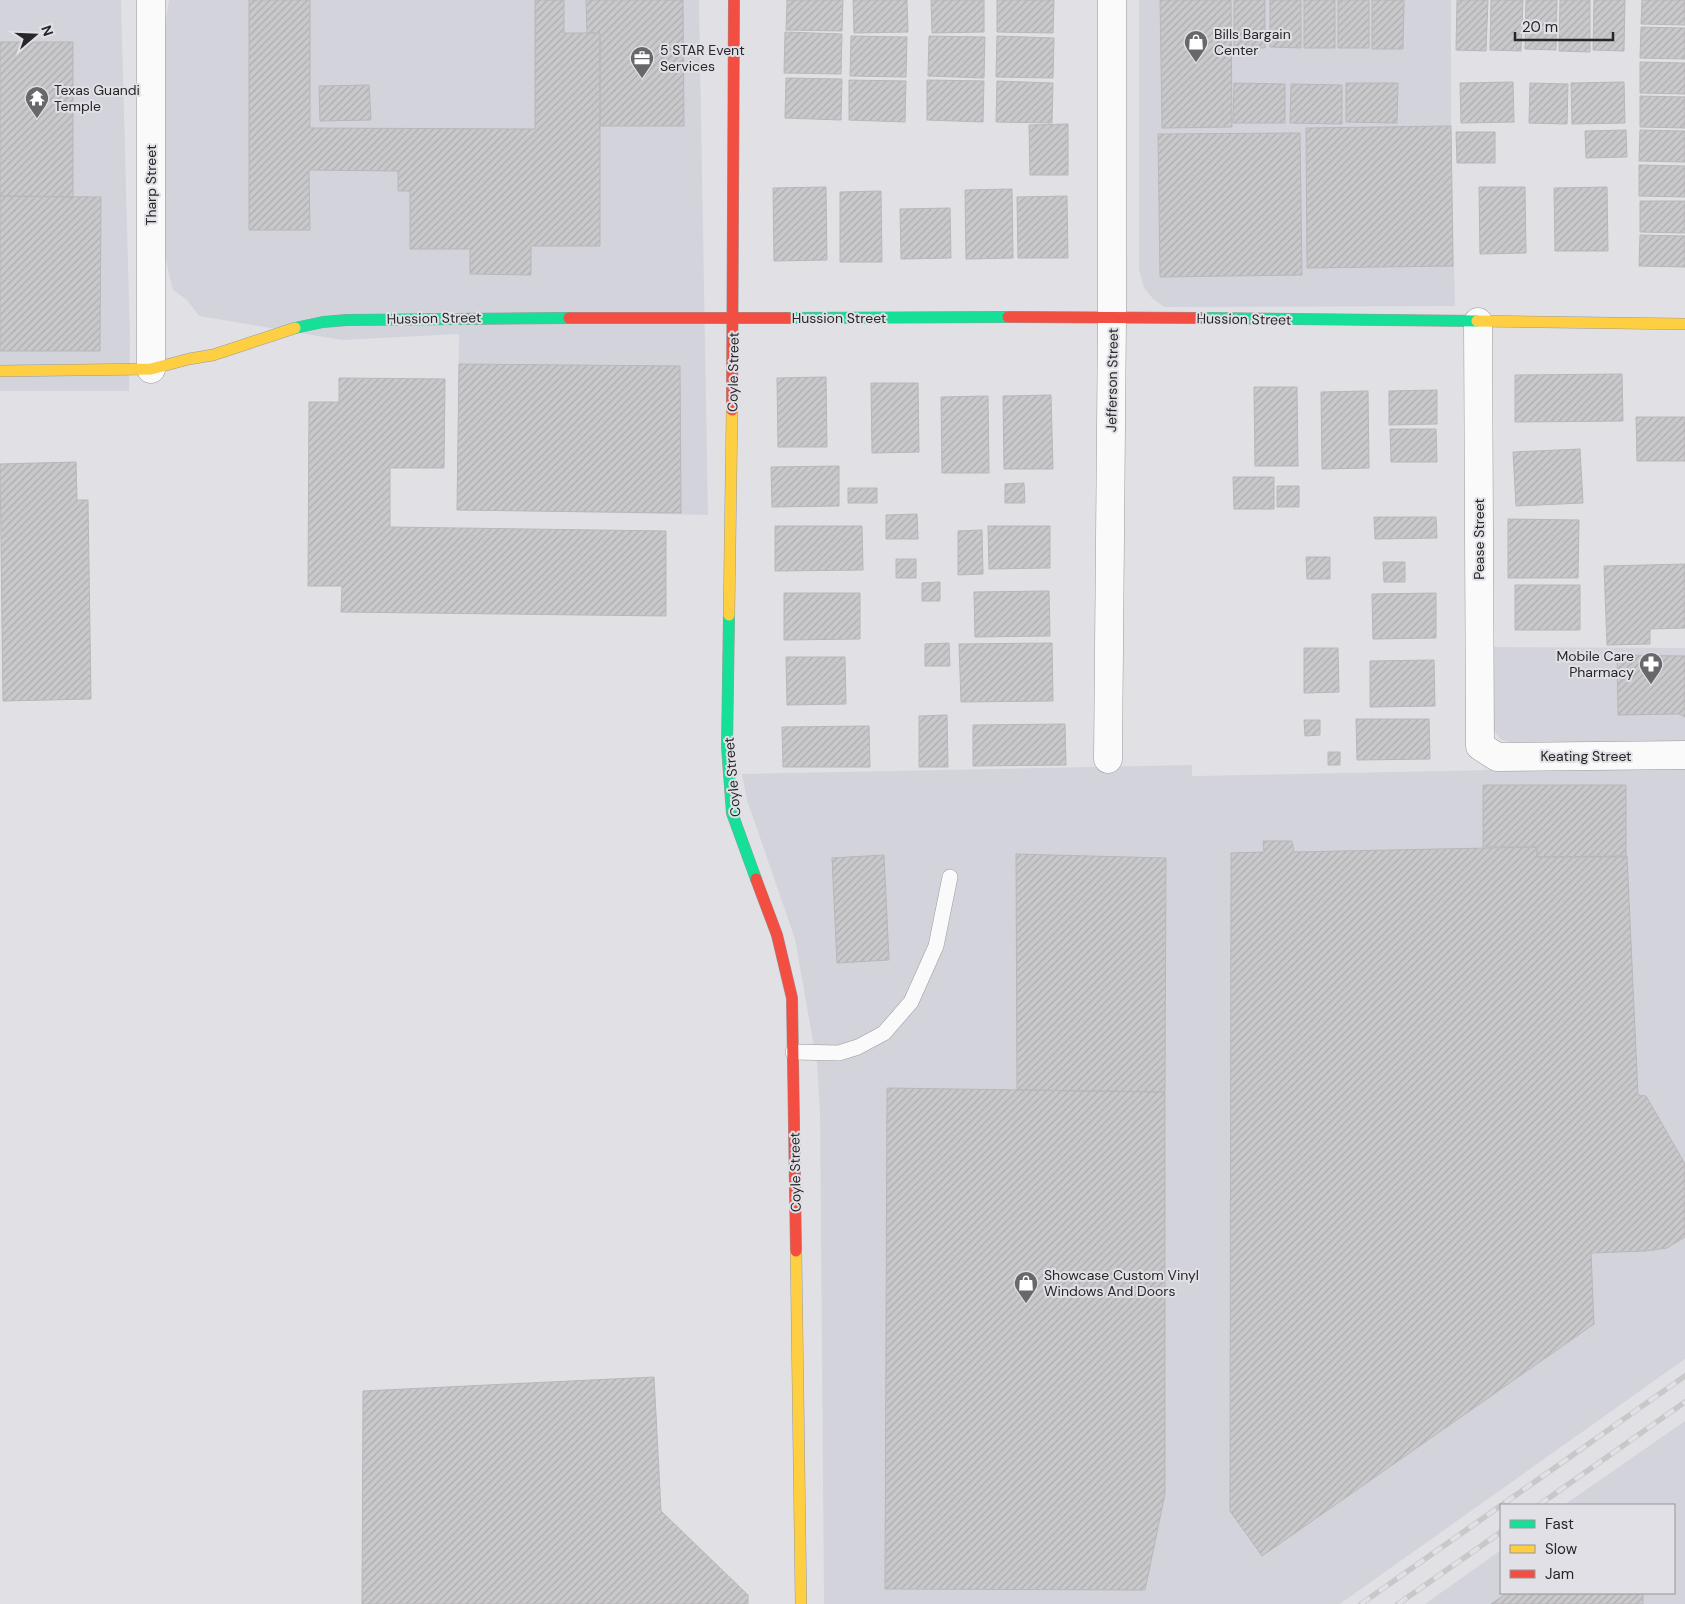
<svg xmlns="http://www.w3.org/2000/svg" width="1685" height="1604" font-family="'DM Sans',sans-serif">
<defs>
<pattern id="building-hatch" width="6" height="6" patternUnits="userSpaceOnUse" patternTransform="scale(1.25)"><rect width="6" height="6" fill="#c9c8ca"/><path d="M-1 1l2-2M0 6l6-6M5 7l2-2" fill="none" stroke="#adacae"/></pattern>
</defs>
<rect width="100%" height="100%" fill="#e1e1e5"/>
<path fill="#d3d3dc" d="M 0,0 L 121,0 L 130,337 L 129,391 L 0,391 Z
M 169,0 L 699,0 L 708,515 L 457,510 L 459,334 L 342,340 L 199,316 L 187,300 L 173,290 L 165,258 L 161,49 Z
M 1139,0 L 1451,0 L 1451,126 L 1455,306 L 1165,307 L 1154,300 L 1144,288 L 1139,270 Z
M 1488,647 L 1685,648 L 1685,742 L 1509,742 L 1500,739 L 1492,727 Z
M 1192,765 L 1192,776 L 1685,766 L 1685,1359 L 1340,1604 L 824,1604 L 820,1112 L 817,1064 L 795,939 L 747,800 L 742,774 Z
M 1685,1421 L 1685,1604 L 1425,1604 L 1501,1550 L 1501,1593 L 1674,1593 L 1674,1505 L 1564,1505 Z"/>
<path fill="url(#building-hatch)" stroke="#b8b7ba" d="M 249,0 L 310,0 L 310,128 L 535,129 L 535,0 L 564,0 L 564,33 L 600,33 L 600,246 L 531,246 L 531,275 L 470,274 L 470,249 L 410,249 L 410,191 L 398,191 L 398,171 L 309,170 L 310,230 L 249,230 Z
M 586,0 L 683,0 L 684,126 L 600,126 L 600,33 L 587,33 Z
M 787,0 L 843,0 L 842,31 L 786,30 Z
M 853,0 L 907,0 L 908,32 L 854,33 Z
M 931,0 L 984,0 L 984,32 L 932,33 Z
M 997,0 L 1054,0 L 1053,33 L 997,32 Z
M 1160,0 L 1231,0 L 1232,127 L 1162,128 Z
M 1234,0 L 1265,0 L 1265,48 L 1234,47 Z
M 1270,0 L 1301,0 L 1301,48 L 1270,47 Z
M 1304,0 L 1335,0 L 1335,48 L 1304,48 Z
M 1338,0 L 1369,0 L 1369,48 L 1338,48 Z
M 1372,0 L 1404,0 L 1403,49 L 1372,49 Z
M 1457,0 L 1488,0 L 1486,51 L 1456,50 Z
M 1491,0 L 1523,0 L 1521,51 L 1490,50 Z
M 1526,0 L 1557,0 L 1556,50 L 1525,49 Z
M 1560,0 L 1590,0 L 1590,52 L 1559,51 Z
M 1594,0 L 1625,0 L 1624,51 L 1593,50 Z
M 1642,0 L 1685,0 L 1685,25 L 1641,24 Z
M 1641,27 L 1685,28 L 1685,59 L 1640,58 Z
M 785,32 L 842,34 L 841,74 L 784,73 Z
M 851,36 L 907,37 L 906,77 L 850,76 Z
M 929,36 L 985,37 L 984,78 L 928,76 Z
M 997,36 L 1054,38 L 1053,78 L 996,77 Z
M 0,42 L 73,42 L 73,197 L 0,196 Z
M 1640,62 L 1685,63 L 1685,94 L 1640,93 Z
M 786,78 L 842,79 L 841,120 L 785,118 Z
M 849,80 L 906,81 L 905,122 L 849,120 Z
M 927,80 L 984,81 L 983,122 L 927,120 Z
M 997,81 L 1053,83 L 1052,123 L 996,122 Z
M 1513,82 L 1514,122 L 1461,123 L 1460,83 Z
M 1624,82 L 1625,123 L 1572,124 L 1571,83 Z
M 1234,83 L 1285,84 L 1285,123 L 1233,123 Z
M 1346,83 L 1398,83 L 1397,123 L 1346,122 Z
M 1530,83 L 1568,84 L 1567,124 L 1529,123 Z
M 1291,84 L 1342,85 L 1342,124 L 1290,123 Z
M 369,85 L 371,120 L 320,121 L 319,86 Z
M 1640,96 L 1685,97 L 1685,128 L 1640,127 Z
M 1068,124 L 1068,175 L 1030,175 L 1029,125 Z
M 1451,126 L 1453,266 L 1307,268 L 1306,128 Z
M 1626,130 L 1627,157 L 1586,158 L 1585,131 Z
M 1640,130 L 1685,131 L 1685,162 L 1639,161 Z
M 1456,132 L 1495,132 L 1495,163 L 1457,163 Z
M 1300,133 L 1302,275 L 1160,277 L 1158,134 Z
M 1639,165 L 1685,166 L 1685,197 L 1639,196 Z
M 826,187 L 827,260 L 774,261 L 773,188 Z
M 1479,187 L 1525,187 L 1526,253 L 1480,254 Z
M 1607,187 L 1608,251 L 1555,251 L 1554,188 Z
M 1012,189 L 1013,258 L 966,259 L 965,190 Z
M 881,191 L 882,262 L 840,262 L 840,192 Z
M 0,196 L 101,197 L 100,351 L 0,351 Z
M 1067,196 L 1068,258 L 1018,258 L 1017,197 Z
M 1640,201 L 1685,201 L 1685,233 L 1640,232 Z
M 950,208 L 951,258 L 901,259 L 900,209 Z
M 1640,235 L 1685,236 L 1685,267 L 1639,266 Z
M 459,364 L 680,366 L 681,513 L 457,510 Z
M 1622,374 L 1623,421 L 1515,422 L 1515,375 Z
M 826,377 L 827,447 L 778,447 L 777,378 Z
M 339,378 L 445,379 L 444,468 L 390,468 L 390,527 L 666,531 L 666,616 L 341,612 L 342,586 L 308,586 L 309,402 L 339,402 Z
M 871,383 L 918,383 L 919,452 L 872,453 Z
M 1254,387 L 1297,387 L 1298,466 L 1255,466 Z
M 1437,390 L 1437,424 L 1389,425 L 1389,391 Z
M 1368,391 L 1369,468 L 1322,469 L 1321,392 Z
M 1051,395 L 1053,469 L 1004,469 L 1003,396 Z
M 988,396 L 989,473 L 942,473 L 941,397 Z
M 1636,417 L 1685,417 L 1685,461 L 1637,461 Z
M 1390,429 L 1436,429 L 1437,462 L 1391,462 Z
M 1580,449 L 1583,503 L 1516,506 L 1513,452 Z
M 76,462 L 77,500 L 88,500 L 91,699 L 3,701 L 0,464 Z
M 839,466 L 839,506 L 772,507 L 771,467 Z
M 1233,477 L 1274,477 L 1274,509 L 1234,509 Z
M 1024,483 L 1025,503 L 1005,503 L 1005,484 Z
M 1277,486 L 1299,486 L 1299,507 L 1277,507 Z
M 848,488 L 877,488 L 877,503 L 848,503 Z
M 917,514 L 918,539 L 886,539 L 886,515 Z
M 1374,517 L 1436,517 L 1437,538 L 1375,539 Z
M 1508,519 L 1579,520 L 1578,578 L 1508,578 Z
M 775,526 L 862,526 L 863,570 L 775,571 Z
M 988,526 L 1050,526 L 1050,568 L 989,569 Z
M 982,530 L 983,574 L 958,575 L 958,531 Z
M 1306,557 L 1330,557 L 1330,579 L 1307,579 Z
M 896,559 L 916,559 L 916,578 L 896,578 Z
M 1383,562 L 1405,562 L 1405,582 L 1384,582 Z
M 1685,564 L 1685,628 L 1650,629 L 1650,644 L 1607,645 L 1604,566 Z
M 940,582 L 940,601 L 922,601 L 922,583 Z
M 1515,585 L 1580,585 L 1580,630 L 1515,630 Z
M 1049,591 L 1050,636 L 975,637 L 974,592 Z
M 784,593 L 860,593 L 860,639 L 784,640 Z
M 1436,593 L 1436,638 L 1373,639 L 1372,594 Z
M 949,643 L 950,666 L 925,666 L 925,644 Z
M 1052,643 L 1053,701 L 961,702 L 959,644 Z
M 1304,648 L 1338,648 L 1339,692 L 1304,693 Z
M 1617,655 L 1685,656 L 1685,717 L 1679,714 L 1618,715 Z
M 786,657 L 845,657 L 846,704 L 787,705 Z
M 1434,660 L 1435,706 L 1370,707 L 1370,661 Z
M 947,715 L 948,767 L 919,767 L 919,716 Z
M 1356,719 L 1429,719 L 1430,759 L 1357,760 Z
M 1304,720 L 1320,720 L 1320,735 L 1305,736 Z
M 1065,724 L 1066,765 L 973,766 L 973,725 Z
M 869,726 L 870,767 L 783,767 L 782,727 Z
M 1328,752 L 1340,752 L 1340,765 L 1328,765 Z
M 1483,785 L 1626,785 L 1626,857 L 1537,857 L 1537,847 L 1483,847 Z
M 1263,841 L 1292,841 L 1294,852 L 1537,847 L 1537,857 L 1627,856 L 1638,1095 L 1646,1096 L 1685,1164 L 1685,1237 L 1667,1248 L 1646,1251 L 1591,1253 L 1594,1324 L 1262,1556 L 1230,1511 L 1231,853 L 1264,852 Z
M 1016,854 L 1166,858 L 1165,1092 L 1017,1090 Z
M 884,855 L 889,960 L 837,963 L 832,858 Z
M 887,1088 L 1165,1092 L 1165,1494 L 1145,1590 L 885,1589 Z
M 654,1377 L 661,1511 L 748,1595 L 748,1604 L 362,1604 L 363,1391 Z
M 1507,1593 L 1643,1593 L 1643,1604 L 1491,1604 Z"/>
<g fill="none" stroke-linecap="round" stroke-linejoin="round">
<g stroke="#9a9a9c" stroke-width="16">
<path id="lane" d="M 793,1052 L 839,1053 L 858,1047 L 884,1033 L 911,1002 L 936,946 L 950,877"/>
</g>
<g stroke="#9a9a9c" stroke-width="29">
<path id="street" d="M 1478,322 L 1480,746 L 1497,757 L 1685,755
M 151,369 L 151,0
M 1108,759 L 1112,317 L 1112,0"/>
</g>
<g stroke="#9a9a9c" stroke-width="12">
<path id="fast" d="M 788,318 L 1008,317
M 1201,318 L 1477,321
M 295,328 L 323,322 L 347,320 L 569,318
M 729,615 L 727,747 L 732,813 L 756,879"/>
</g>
<g stroke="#9a9a9c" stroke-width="12">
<path id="slow" d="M 1477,321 L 1685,324
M 0,371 L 151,369 L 189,359 L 213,355 L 295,328
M 729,615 L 732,410
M 796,1251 L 801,1604"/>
</g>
<g stroke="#9a9a9c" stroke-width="12">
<path id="jam" d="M 1008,317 L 1201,318
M 569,318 L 788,318
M 732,410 L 734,0
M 756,879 L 777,935 L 792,998 L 796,1251"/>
</g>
<use href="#lane" stroke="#fafafb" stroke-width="15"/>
<use href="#street" stroke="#fafafb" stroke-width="28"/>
<use href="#fast" stroke="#16e098" stroke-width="11"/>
<use href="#slow" stroke="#ffcf43" stroke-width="11"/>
<use href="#jam" stroke="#f24e42" stroke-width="11"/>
<g stroke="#c8c8c9" stroke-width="5.5">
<path id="rail" d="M 1539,1505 L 1685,1402
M 1361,1604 L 1685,1376
M 1398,1604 L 1501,1532"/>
</g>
<use href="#rail" stroke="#e0e0e6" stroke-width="4" stroke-dasharray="11" stroke-linecap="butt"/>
</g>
<defs>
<g id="shop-pin" transform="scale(1.25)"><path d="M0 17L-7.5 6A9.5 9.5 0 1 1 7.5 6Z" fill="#68686b" stroke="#e0e0e6"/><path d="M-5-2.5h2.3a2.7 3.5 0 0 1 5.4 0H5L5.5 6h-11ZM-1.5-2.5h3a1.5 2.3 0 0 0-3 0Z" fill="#fff"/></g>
<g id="office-pin" transform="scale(1.25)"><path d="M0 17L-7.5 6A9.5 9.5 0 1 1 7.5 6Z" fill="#68686b" stroke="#e0e0e6"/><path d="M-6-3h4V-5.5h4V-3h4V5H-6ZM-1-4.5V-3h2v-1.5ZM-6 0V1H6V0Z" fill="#fff"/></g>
<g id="temple-pin" transform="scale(1.25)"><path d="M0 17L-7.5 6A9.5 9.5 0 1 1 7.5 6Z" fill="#68686b" stroke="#e0e0e6"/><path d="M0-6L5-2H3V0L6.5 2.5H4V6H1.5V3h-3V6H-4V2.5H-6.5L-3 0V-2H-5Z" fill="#fff"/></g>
<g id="pharmacy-pin" transform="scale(1.25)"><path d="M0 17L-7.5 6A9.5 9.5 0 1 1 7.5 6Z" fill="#68686b" stroke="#e0e0e6"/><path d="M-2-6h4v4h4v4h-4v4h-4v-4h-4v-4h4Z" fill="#fff"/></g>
</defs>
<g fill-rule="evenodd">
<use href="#shop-pin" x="1196" y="42"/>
<use href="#office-pin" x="642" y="58"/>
<use href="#temple-pin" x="37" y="98"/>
<use href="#pharmacy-pin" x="1651" y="664"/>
<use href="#shop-pin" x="1026" y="1283"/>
</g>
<g text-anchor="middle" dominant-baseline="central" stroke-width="4" stroke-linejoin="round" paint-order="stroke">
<g font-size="14" fill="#272729" stroke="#e0e0e6" text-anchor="start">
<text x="1214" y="34">Bills Bargain<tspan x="1214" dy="16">Center</tspan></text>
<text x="660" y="50">5 STAR Event<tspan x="660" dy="16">Services</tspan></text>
<text x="54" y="90">Texas Guandi<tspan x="54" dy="16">Temple</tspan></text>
<text x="1634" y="656" text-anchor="end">Mobile Care<tspan x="1634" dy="16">Pharmacy</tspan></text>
<text x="1044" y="1275">Showcase Custom Vinyl<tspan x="1044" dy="16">Windows And Doors</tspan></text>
</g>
<g font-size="14" fill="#272729" stroke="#e0e0e6">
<text transform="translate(151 185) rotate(-90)">Tharp Street</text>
<text transform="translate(434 318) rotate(-1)">Hussion Street</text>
<text x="839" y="318">Hussion Street</text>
<text transform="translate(1244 319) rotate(1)">Hussion Street</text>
<text transform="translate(733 372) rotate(-89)">Coyle Street</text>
<text transform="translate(1112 380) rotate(-89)">Jefferson Street</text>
<text transform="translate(1479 539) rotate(-90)">Pease Street</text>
<text x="1586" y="756">Keating Street</text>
<text transform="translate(732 777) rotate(-95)">Coyle Street</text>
<text transform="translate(795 1172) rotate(-91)">Coyle Street</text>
</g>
</g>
<rect x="1500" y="1504" width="175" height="90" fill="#e0e0e6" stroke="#96969a"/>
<rect x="1510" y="1520" width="25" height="8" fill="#16e098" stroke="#96969a"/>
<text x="1545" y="1529" font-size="15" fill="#272729">Fast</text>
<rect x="1510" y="1545" width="25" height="8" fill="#ffcf43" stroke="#96969a"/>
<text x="1545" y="1554" font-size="15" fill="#272729">Slow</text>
<rect x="1510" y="1570" width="25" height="8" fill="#f24e42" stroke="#96969a"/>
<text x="1545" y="1579" font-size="15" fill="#272729">Jam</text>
<g transform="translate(35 35) rotate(71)" stroke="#e0e0e6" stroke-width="4" paint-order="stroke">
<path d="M0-4L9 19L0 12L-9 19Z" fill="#272729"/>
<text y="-8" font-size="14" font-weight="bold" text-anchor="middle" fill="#272729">N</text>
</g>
<path d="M1515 32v8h98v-8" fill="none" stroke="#272729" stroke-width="2.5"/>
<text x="1522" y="32" font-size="15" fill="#272729" stroke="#e0e0e6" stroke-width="4" paint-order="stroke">20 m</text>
</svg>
